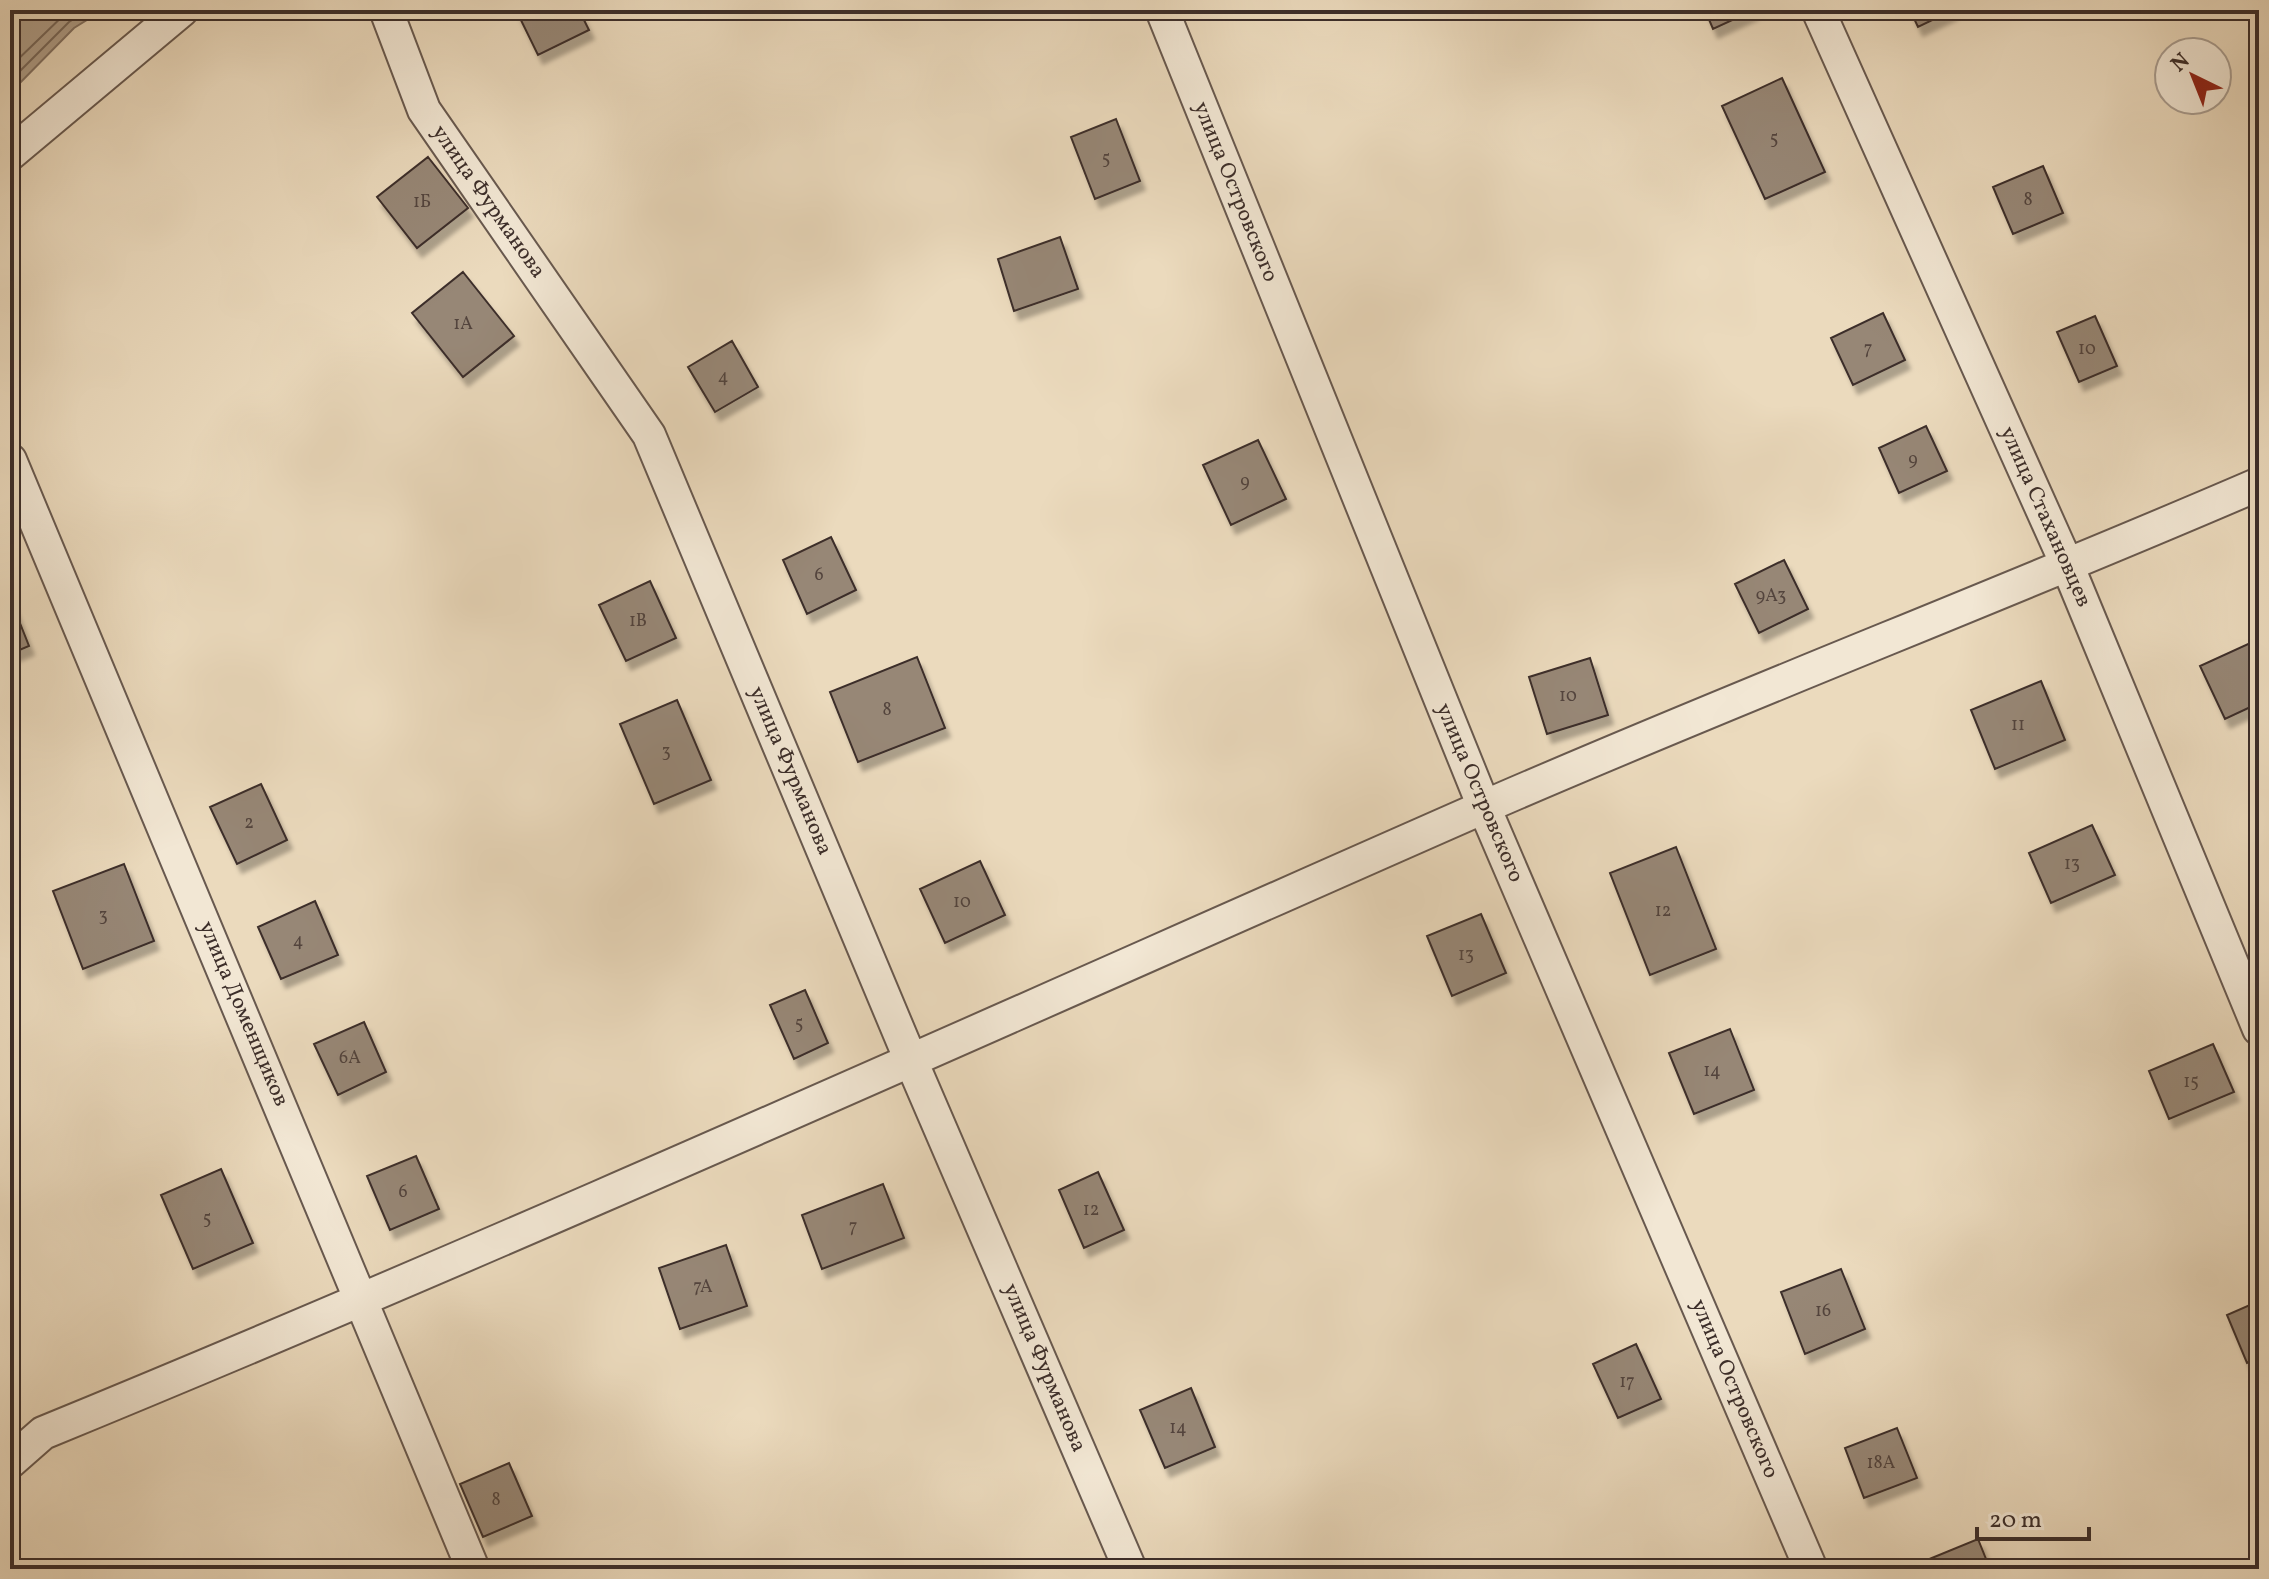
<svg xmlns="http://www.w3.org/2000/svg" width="2269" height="1579" font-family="Vollkorn,serif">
<defs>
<filter id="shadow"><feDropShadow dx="5" dy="9" stdDeviation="2" flood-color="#0004"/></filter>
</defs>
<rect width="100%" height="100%" fill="#ebdabd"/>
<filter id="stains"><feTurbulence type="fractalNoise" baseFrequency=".0025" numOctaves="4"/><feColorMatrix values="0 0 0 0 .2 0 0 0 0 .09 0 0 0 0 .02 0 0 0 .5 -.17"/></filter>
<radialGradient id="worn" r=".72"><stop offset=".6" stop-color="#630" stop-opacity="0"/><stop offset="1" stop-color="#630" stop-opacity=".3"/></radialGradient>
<path fill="#b0a08b" stroke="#827264" stroke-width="2" d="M 10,10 L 103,10 L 74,28 L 10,93 Z"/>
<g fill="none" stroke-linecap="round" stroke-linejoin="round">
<path stroke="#76675a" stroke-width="2" d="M 10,67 L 69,10
M 10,81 L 69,22 L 88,10"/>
</g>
<path fill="#978776" stroke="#3c2e2a" stroke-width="2" filter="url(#shadow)" d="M 516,10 L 579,10 L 589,30 L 538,55 Z
M 1705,10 L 1754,10 L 1713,29 Z
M 1910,10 L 1953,10 L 1918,27 Z
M 1782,78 L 1825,172 L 1765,199 L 1722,106 Z
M 1116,119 L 1140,181 L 1095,199 L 1071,137 Z
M 428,157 L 468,208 L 417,248 L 377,197 Z
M 2043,166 L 2063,213 L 2013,234 L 1993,187 Z
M 1060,237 L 1078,289 L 1014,311 L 998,259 Z
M 463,272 L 514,336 L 463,377 L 412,313 Z
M 1883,313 L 1905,360 L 1853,385 L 1831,338 Z
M 2095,316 L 2117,366 L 2079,382 L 2057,332 Z
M 732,341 L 758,387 L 715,412 L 688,367 Z
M 1926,426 L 1947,471 L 1899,493 L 1879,448 Z
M 1258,440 L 1286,499 L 1231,525 L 1203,465 Z
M 831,537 L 856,590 L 807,614 L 783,560 Z
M 1784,560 L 1808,609 L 1759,633 L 1735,584 Z
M 650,581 L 676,638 L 626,661 L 599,605 Z
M 10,598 L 29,646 L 10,654 Z
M 2259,639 L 2259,703 L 2225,719 L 2200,666 Z
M 917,657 L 945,728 L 858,762 L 830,692 Z
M 1590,658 L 1608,715 L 1547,734 L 1529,677 Z
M 2041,681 L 2065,740 L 1995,769 L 1971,710 Z
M 677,700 L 711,780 L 654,804 L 620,724 Z
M 261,784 L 287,840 L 237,864 L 210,807 Z
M 2092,825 L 2115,875 L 2051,903 L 2029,853 Z
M 1676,847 L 1716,949 L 1650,975 L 1610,873 Z
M 980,861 L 1005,915 L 945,943 L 920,889 Z
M 124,864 L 154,941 L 83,969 L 53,891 Z
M 315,901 L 338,955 L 281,979 L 258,927 Z
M 1481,914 L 1506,973 L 1452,996 L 1427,936 Z
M 805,990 L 828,1043 L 794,1059 L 770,1005 Z
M 364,1022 L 386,1072 L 338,1095 L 314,1044 Z
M 1730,1029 L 1754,1090 L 1694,1114 L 1669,1053 Z
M 2213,1044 L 2234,1092 L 2169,1119 L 2149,1071 Z
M 416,1156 L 439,1209 L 390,1230 L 367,1176 Z
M 221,1169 L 253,1243 L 193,1269 L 161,1195 Z
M 1098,1172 L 1124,1230 L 1084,1248 L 1059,1190 Z
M 883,1184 L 904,1238 L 822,1269 L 802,1215 Z
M 726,1245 L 747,1306 L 680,1329 L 659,1268 Z
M 1841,1269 L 1865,1329 L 1805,1354 L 1781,1292 Z
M 2259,1301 L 2259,1358 L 2247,1363 L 2227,1315 Z
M 1636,1344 L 1661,1399 L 1618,1418 L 1593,1364 Z
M 1191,1388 L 1215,1447 L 1165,1468 L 1140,1410 Z
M 1897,1428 L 1917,1478 L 1864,1498 L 1845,1448 Z
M 509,1463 L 532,1516 L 483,1537 L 460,1484 Z
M 1978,1539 L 1990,1569 L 1905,1569 Z"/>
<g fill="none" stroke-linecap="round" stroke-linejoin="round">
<g stroke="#68594f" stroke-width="36">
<path id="street" d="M 386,10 L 424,110 L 649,435 L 912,1063 L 1130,1569
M 1162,10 L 1484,807 L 1811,1569
M 1818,10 L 2068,567 L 2259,1029
M 10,154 L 182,10
M 10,460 L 473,1569
M 10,1462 L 43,1433 C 525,1235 1000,1020 1477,810 C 1735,697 2000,596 2259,484"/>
</g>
<use href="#street" stroke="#f2e7d4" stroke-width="32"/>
</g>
<g text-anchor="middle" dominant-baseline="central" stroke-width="6" stroke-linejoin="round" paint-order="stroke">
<g font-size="18" fill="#53443d">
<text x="1774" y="139">5</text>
<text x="1106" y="159">5</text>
<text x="2028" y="200">8</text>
<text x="422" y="202">1Б</text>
<text x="463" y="324">1А</text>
<text x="1868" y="349">7</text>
<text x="2087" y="349">10</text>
<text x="723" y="377">4</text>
<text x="1913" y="460">9</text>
<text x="1245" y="482">9</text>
<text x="819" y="575">6</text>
<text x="1771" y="596">9А3</text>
<text x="638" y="621">1В</text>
<text x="1568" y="696">10</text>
<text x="887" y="710">8</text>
<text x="2018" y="725">11</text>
<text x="666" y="752">3</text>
<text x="249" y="823">2</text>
<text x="2072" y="864">13</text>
<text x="962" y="902">10</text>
<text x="1663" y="911">12</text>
<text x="103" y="916">3</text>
<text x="298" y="941">4</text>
<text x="1466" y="955">13</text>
<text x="799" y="1024">5</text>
<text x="350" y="1058">6А</text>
<text x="1712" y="1071">14</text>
<text x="2191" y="1082">15</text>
<text x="403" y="1192">6</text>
<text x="1091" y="1210">12</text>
<text x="207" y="1219">5</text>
<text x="853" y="1227">7</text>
<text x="703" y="1287">7А</text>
<text x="1823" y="1311">16</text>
<text x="1627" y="1382">17</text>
<text x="1178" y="1428">14</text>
<text x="1881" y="1463">18А</text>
<text x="496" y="1500">8</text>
</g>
<g font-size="22" fill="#3c2e2a" stroke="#f2e7d4">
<text transform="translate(1235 192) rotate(68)">улица Островского</text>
<text transform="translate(488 202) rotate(55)">улица Фурманова</text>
<text transform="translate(2045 517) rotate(66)">улица Стахановцев</text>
<text transform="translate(790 771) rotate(67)">улица Фурманова</text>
<text transform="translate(1479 793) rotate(67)">улица Островского</text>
<text transform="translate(243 1014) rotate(67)">улица Доменщиков</text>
<text transform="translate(1044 1368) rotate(67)">улица Фурманова</text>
<text transform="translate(1734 1389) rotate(67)">улица Островского</text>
</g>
</g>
<rect width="2269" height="1579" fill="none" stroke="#ebdabd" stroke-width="40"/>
<rect x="12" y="12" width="2245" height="1555" fill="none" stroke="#3c2e2a" stroke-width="4"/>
<rect x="20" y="20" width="2229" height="1539" fill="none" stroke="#3c2e2a" stroke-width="2"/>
<g transform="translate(2193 76) rotate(317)"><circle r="38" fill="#f2e7d4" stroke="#a99d90" stroke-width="2"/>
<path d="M0-6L14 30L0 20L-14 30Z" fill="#8f2418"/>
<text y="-12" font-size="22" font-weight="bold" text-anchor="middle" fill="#3c2e2a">N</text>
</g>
<path d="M1977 1527v12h112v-12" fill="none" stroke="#3c2e2a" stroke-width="4"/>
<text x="1989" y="1527" font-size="24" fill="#3c2e2a" stroke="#f2e7d4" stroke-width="6" paint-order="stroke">20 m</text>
<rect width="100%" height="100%" filter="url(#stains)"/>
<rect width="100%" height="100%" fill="url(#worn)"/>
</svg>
